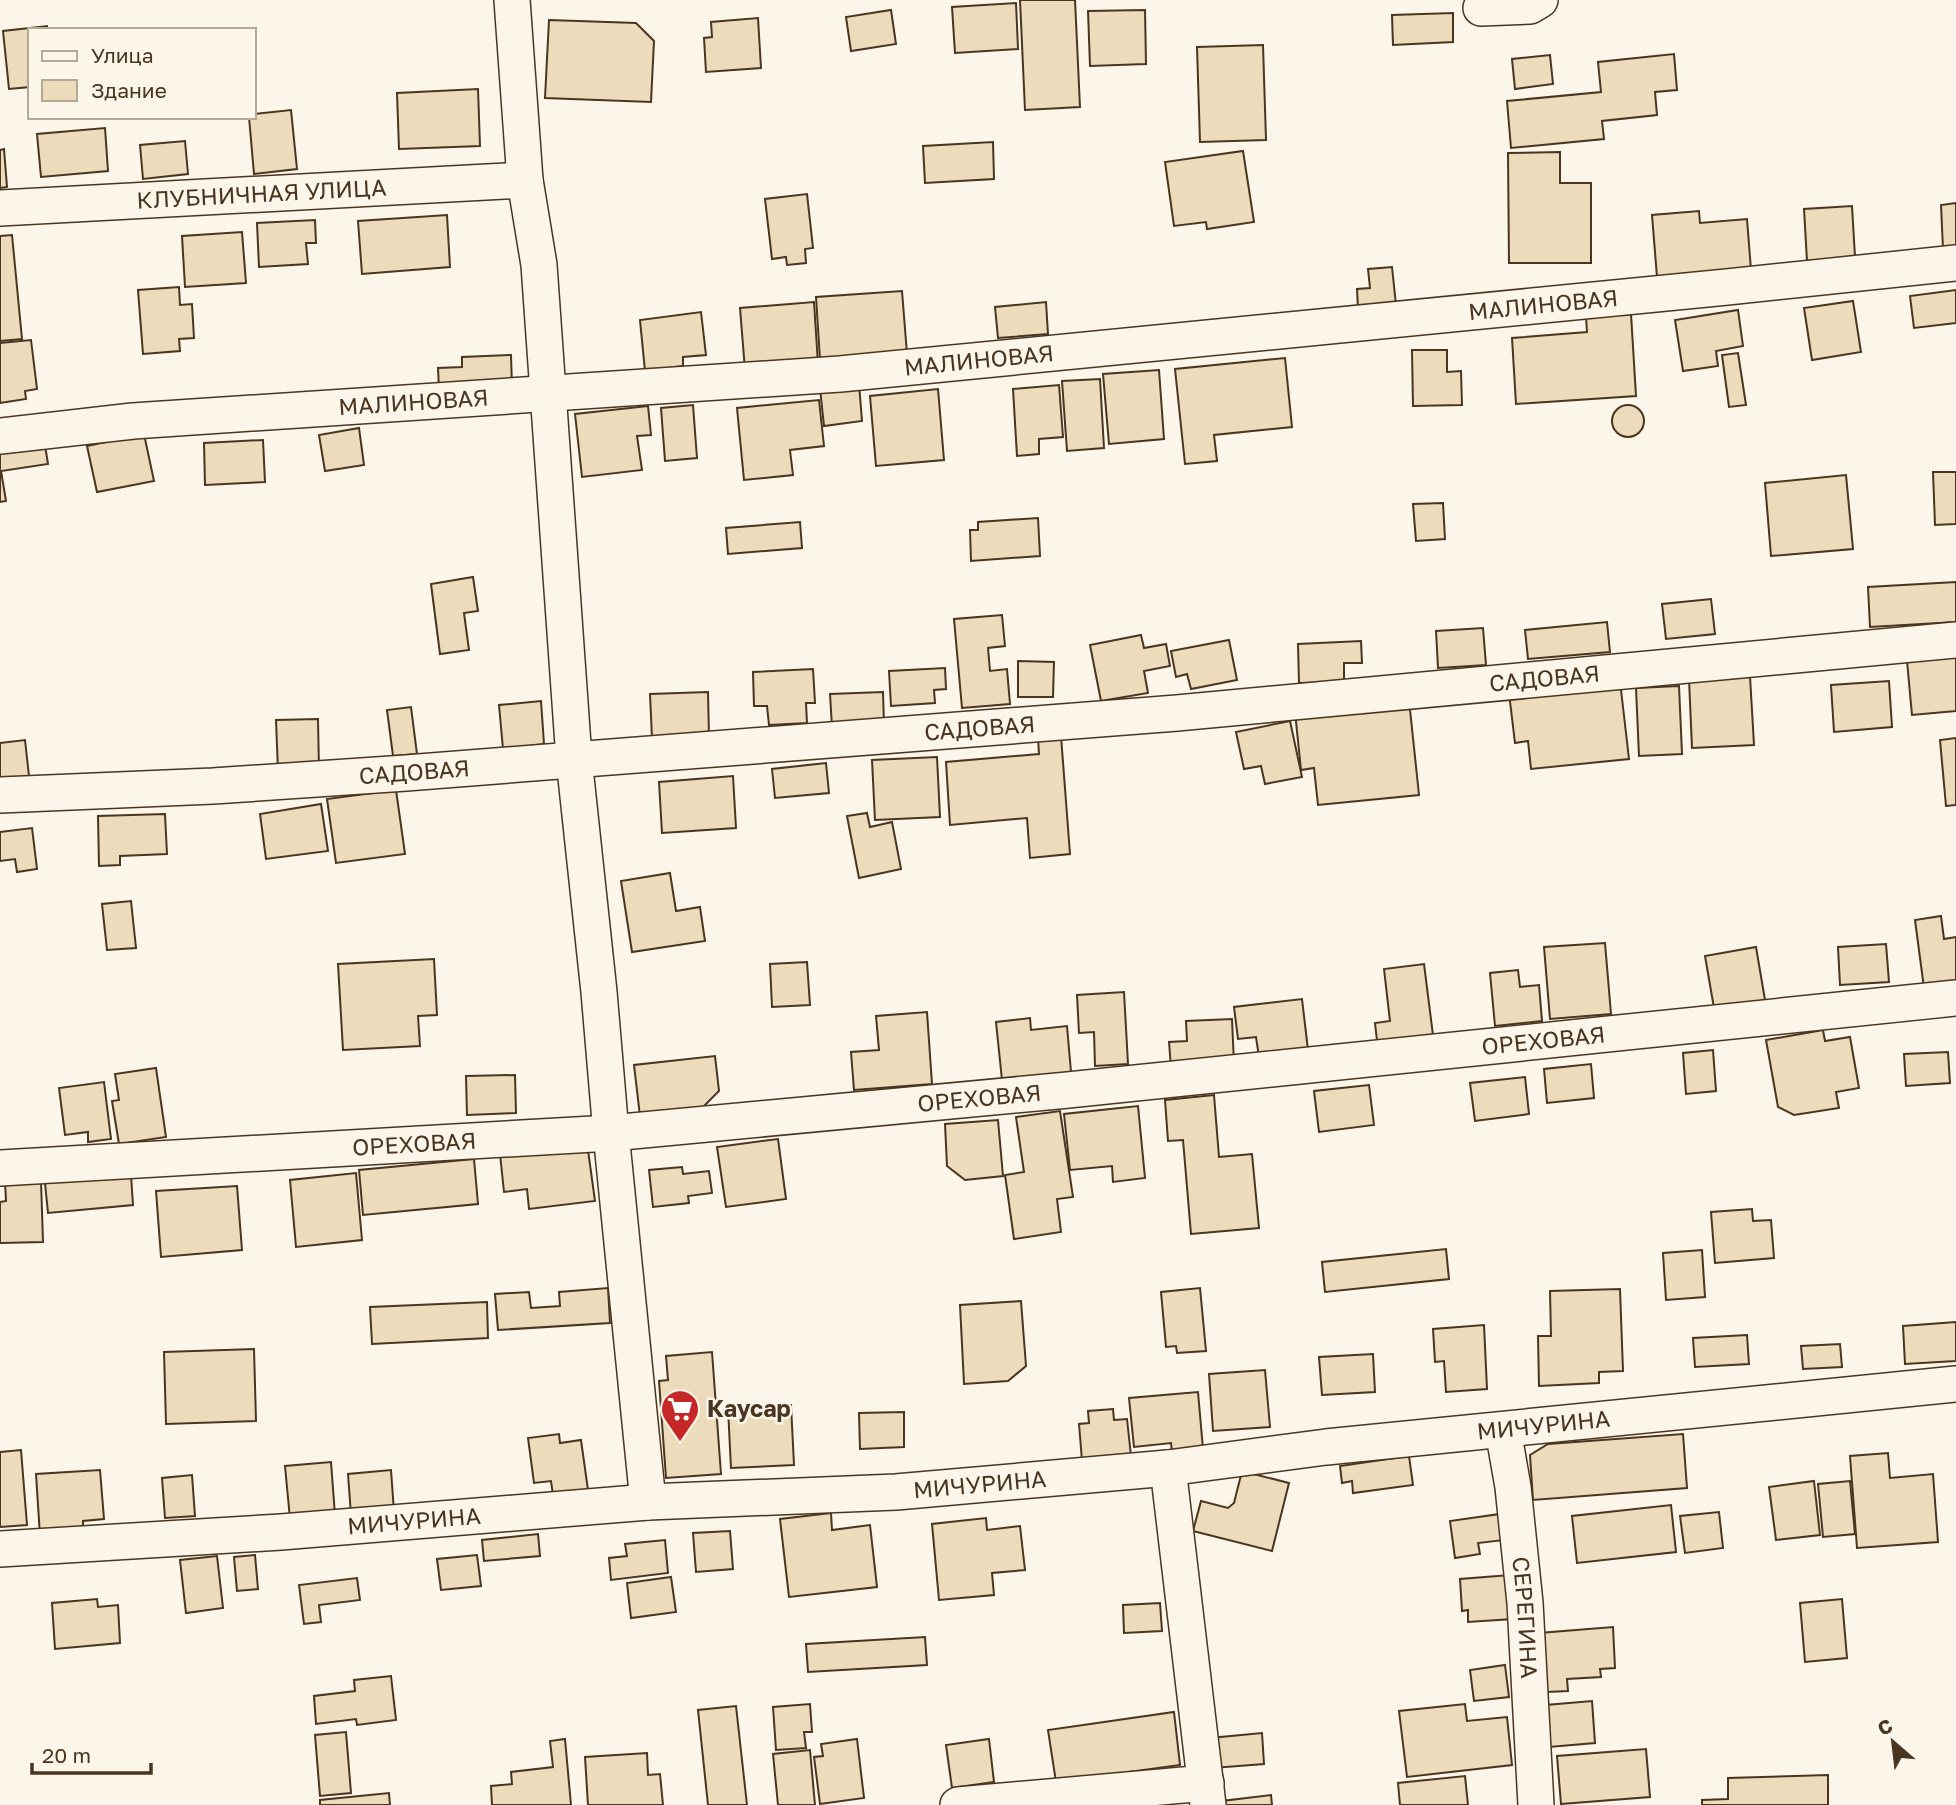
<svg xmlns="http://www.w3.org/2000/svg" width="1956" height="1805" font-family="'Golos Text',sans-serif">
<rect width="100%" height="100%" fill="#fbf6e9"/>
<g fill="#ecdcbc" stroke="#4a3520" stroke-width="2">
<polygon points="1020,0 1075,0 1080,107 1025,110"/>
<polygon points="1016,3 1018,49 955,53 952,7"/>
<polygon points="891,10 896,44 851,51 846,17"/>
<polygon points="1145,10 1146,64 1090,66 1088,11"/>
<polygon points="1453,13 1453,42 1393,45 1392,15"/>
<polygon points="758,18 761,68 706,72 704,38 712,37 711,22"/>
<polygon points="549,20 636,23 654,41 651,102 545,98"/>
<polygon points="47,26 47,30 30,30 30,87 9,89 3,31"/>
<polygon points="1263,45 1266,140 1200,142 1197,47"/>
<polygon points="1674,54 1677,90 1655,92 1657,115 1602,121 1604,139 1511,148 1507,101 1601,92 1598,62"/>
<polygon points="1550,55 1553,84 1515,89 1512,59"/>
<polygon points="478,89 480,146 399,149 397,93"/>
<polygon points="291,110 297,169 254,174 249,117 254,117 254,114"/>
<polygon points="105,128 108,171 41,177 37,134"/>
<polygon points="185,141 188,174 143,179 140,145"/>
<polygon points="993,142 994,179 925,183 923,146"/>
<polygon points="4,149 7,187 0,188 0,150"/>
<polygon points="1243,151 1254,222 1207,229 1206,222 1174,226 1165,162"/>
<polygon points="1560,152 1560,183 1591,183 1591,263 1509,263 1508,153"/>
<polygon points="807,194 813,248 805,249 806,263 787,265 786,257 772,259 765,199"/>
<polygon points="1956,203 1956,248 1943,249 1941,205"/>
<polygon points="1852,206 1855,257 1807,261 1804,209"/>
<polygon points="1699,211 1700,223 1747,219 1751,270 1657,277 1652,215"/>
<polygon points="447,215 450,267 362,274 358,221"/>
<polygon points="315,220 316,243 306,243 308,264 259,267 257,223"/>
<polygon points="242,232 246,283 185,287 182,236"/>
<polygon points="12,235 22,339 0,341 0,236"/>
<polygon points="1392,267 1396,305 1358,309 1357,289 1370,288 1368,269"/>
<polygon points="179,287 180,305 192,304 194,338 179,339 180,351 143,354 138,290"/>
<polygon points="1956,290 1956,323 1914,328 1910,296"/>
<polygon points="902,291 907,354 820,360 816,297"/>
<polygon points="1853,301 1861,352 1812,360 1804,308"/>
<polygon points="814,302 818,364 745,370 740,308"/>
<polygon points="1046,302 1048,334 998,338 995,307"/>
<polygon points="1738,310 1743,346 1716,351 1718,366 1683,371 1675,320"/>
<polygon points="701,312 706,355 683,357 683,366 645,371 640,320"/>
<polygon points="1631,314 1636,396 1516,404 1512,338 1587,332 1586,317"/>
<polygon points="31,340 37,389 25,391 26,399 0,403 0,343"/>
<polygon points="1412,350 1447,350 1447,372 1461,371 1462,405 1413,406"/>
<polygon points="1738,353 1746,405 1729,407 1722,355"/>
<polygon points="511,355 512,387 439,390 438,368 462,367 462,357"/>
<polygon points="1285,358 1292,427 1214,435 1217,461 1185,464 1175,369"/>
<polygon points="1159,370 1164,439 1109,444 1103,374"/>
<polygon points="1100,379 1104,448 1067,451 1062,381"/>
<polygon points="859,384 862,421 824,426 820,388"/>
<polygon points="1059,385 1063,437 1039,439 1039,454 1017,456 1013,389"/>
<polygon points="938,389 944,460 876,466 870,396"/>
<polygon points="819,400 824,446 790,450 793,475 744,480 737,408"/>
<circle cx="1628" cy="421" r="16"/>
<polygon points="693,405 697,458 665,461 661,408"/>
<polygon points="648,406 651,435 637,436 642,470 582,477 575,414"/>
<polygon points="359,428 364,465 325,471 319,435"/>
<polygon points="144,434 154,481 97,492 87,446"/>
<polygon points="44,439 48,464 1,471 6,501 0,502 0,445"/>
<polygon points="263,440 265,482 205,485 204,443"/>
<polygon points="1933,472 1956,472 1956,524 1935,525"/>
<polygon points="1846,475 1853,549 1771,556 1765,483"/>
<polygon points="1443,503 1445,539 1416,541 1413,504"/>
<polygon points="1038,518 1040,556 971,561 970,530 978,530 978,522"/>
<polygon points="800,522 802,548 728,554 726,528"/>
<polygon points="473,577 478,611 464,613 469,650 440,654 431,584"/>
<polygon points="1956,582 1956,622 1870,627 1868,587"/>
<polygon points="1711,599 1715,634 1666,639 1662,604"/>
<polygon points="1002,615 1005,646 988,648 990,671 1007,669 1010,704 962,708 954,619"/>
<polygon points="1607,622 1610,652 1528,659 1525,630"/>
<polygon points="1483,628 1486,665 1438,668 1436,631"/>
<polygon points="1141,635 1144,648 1166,644 1170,666 1144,671 1148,693 1101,701 1090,645"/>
<polygon points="1229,640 1237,680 1191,689 1187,674 1176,677 1171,651"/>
<polygon points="1361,641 1362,663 1344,663 1344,682 1299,683 1298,644"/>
<polygon points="1956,657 1956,711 1912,715 1907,661"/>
<polygon points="1018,661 1054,662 1053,697 1018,697"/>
<polygon points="945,668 946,689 934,690 935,703 891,706 889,671"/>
<polygon points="813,669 815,703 806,703 807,723 769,725 767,706 754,706 753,672"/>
<polygon points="1750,676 1754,745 1692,748 1689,679"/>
<polygon points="1620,681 1629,759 1531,769 1528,741 1515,743 1509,693"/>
<polygon points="1889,681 1892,727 1834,732 1831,685"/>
<polygon points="1679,686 1682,754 1639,756 1636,688"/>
<polygon points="708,692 709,737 652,739 650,694"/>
<polygon points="883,692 884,725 832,727 830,694"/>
<polygon points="1409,700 1419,795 1318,805 1314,768 1301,770 1295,712"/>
<polygon points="541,701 544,744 503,749 499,705"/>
<polygon points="411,707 417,754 393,756 387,710"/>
<polygon points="318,719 319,770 278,771 276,720"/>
<polygon points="1290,721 1302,777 1265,784 1261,766 1244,769 1236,732"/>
<polygon points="1061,736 1070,854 1030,858 1027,818 950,825 946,762 1039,754 1038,738"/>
<polygon points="1956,738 1956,805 1946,806 1940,740"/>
<polygon points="25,740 29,776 0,779 0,743"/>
<polygon points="937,757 940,817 875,820 872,760"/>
<polygon points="826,763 829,793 775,798 772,769"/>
<polygon points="733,776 736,828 662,833 659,782"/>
<polygon points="396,790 405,854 336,863 327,799"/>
<polygon points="321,804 328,851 266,859 260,814"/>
<polygon points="867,813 870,827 892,822 901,869 859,878 847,816"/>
<polygon points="165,814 167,854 120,856 120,865 99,866 98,816"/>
<polygon points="32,828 37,869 17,872 15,859 0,861 0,832"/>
<polygon points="670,873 676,911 700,907 705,941 632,952 621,881"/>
<polygon points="131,901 136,948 107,950 102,904"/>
<polygon points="1941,916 1944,939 1956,937 1956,983 1924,988 1915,920"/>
<polygon points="1605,943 1611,1014 1550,1019 1544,947"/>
<polygon points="1886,944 1889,982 1840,985 1838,947"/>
<polygon points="1756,947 1765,1000 1714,1008 1705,956"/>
<polygon points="434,959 437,1015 418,1016 420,1046 343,1050 338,964"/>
<polygon points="807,962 810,1005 772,1007 770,964"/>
<polygon points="1424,964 1434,1043 1378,1049 1375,1023 1390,1021 1384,969"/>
<polygon points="1518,970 1520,987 1539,985 1542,1021 1495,1026 1490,973"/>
<polygon points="1124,992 1128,1064 1095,1066 1094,1032 1079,1033 1077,995"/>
<polygon points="1302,999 1308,1050 1259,1057 1256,1037 1238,1039 1234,1007"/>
<polygon points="927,1012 932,1084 854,1090 851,1052 879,1050 876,1016"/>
<polygon points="1030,1018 1031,1030 1067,1026 1071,1072 1002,1080 996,1022"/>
<polygon points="1232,1019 1234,1064 1171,1067 1169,1042 1187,1041 1186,1021"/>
<polygon points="1823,1030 1825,1041 1850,1037 1859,1088 1836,1092 1839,1108 1794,1115 1778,1107 1766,1040"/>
<polygon points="1713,1050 1716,1091 1686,1094 1683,1053"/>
<polygon points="1948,1052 1950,1083 1906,1086 1904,1054"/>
<polygon points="715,1056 719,1091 700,1110 640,1116 634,1065"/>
<polygon points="1591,1064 1594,1098 1547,1103 1544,1069"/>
<polygon points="156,1068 166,1137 119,1144 112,1101 119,1100 115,1074"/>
<polygon points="515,1075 516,1113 467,1115 466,1076"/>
<polygon points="1525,1077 1529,1114 1475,1121 1470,1083"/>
<polygon points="104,1082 111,1139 88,1142 88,1132 65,1135 59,1088"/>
<polygon points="1369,1085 1374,1125 1319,1132 1314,1091"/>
<polygon points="1214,1095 1219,1157 1252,1154 1259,1228 1191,1234 1183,1140 1168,1141 1165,1100"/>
<polygon points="1138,1106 1145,1178 1113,1182 1112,1166 1070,1170 1064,1114"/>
<polygon points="1060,1111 1073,1197 1057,1199 1061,1232 1014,1239 1005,1175 1024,1172 1016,1117"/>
<polygon points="998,1120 1003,1176 965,1180 947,1166 945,1124"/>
<polygon points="778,1139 786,1199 726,1207 717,1147"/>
<polygon points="587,1143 595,1201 529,1209 527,1189 504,1192 500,1154"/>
<polygon points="474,1159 478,1204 363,1215 359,1170"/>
<polygon points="682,1167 683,1174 709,1171 712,1193 688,1196 689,1203 653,1207 649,1170"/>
<polygon points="356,1173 362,1240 296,1247 290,1180"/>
<polygon points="131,1175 133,1205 48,1213 45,1183"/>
<polygon points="41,1181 43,1242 0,1243 0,1202 6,1201 5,1182"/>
<polygon points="237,1186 242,1250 161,1257 156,1191"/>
<polygon points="1752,1209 1753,1221 1771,1220 1774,1258 1715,1263 1711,1212"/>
<polygon points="1446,1249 1449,1279 1325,1292 1322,1262"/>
<polygon points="1702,1250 1705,1297 1666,1300 1663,1253"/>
<polygon points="608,1288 610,1323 498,1330 495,1294 529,1292 531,1308 560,1306 559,1292"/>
<polygon points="1200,1288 1206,1351 1177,1353 1176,1346 1166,1347 1161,1292"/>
<polygon points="1620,1289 1623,1371 1599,1372 1599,1383 1539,1386 1538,1336 1551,1336 1550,1291"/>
<polygon points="1021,1301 1026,1366 1008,1381 964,1384 960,1305"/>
<polygon points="487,1302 488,1338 372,1344 370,1307"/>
<polygon points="1956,1322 1956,1361 1905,1364 1903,1326"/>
<polygon points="1484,1325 1487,1389 1446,1392 1444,1361 1435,1362 1433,1329"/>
<polygon points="1747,1335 1749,1364 1695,1367 1693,1338"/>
<polygon points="1840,1344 1842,1367 1803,1369 1801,1346"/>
<polygon points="254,1349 256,1421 166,1424 164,1352"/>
<polygon points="712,1352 721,1474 666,1478 659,1381 668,1380 666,1356"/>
<polygon points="1373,1354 1375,1392 1322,1395 1319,1357"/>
<polygon points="1265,1370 1270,1427 1213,1431 1209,1374"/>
<polygon points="1198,1392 1203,1449 1172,1452 1171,1443 1134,1447 1129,1398"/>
<polygon points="791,1405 794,1465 731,1468 728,1408"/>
<polygon points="1113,1409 1114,1420 1127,1419 1131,1456 1082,1461 1079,1424 1089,1423 1088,1411"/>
<polygon points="904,1412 904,1447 860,1449 859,1413"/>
<polygon points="559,1434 560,1443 581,1440 588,1490 553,1495 551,1481 534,1483 528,1438"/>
<polygon points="1683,1434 1687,1488 1533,1500 1530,1455 1548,1444"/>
<polygon points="21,1450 27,1525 0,1527 0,1452"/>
<polygon points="1888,1453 1890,1478 1933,1474 1938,1542 1857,1548 1850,1456"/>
<polygon points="1409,1456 1413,1485 1353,1493 1352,1481 1342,1483 1340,1466"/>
<polygon points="331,1462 335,1515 290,1519 285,1466"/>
<polygon points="100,1470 104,1519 83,1521 83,1533 40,1536 36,1474"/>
<polygon points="391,1470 394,1512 351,1515 348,1474"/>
<polygon points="1242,1471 1289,1483 1272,1551 1193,1531 1201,1501 1228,1508 1234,1503"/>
<polygon points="192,1475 195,1516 165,1518 162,1478"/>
<polygon points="1814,1481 1820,1535 1776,1540 1769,1487"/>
<polygon points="1850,1481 1855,1534 1823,1537 1818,1484"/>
<polygon points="1671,1505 1676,1552 1577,1563 1572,1516"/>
<polygon points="1719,1512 1723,1548 1685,1553 1680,1516"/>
<polygon points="831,1513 832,1530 870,1525 877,1587 789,1597 780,1519"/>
<polygon points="1500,1514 1504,1540 1478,1543 1480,1554 1455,1558 1450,1521"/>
<polygon points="986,1518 987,1530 1020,1526 1025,1570 992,1573 994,1595 939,1600 932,1524"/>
<polygon points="730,1531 733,1569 696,1572 693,1533"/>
<polygon points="538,1534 540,1556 484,1561 482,1540"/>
<polygon points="665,1540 668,1573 611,1580 609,1558 627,1556 625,1544"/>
<polygon points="255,1555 258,1589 237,1591 234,1557"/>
<polygon points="477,1555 481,1586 441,1590 437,1559"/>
<polygon points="217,1556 223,1608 186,1613 180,1560"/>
<polygon points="1510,1575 1513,1619 1468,1622 1468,1610 1462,1611 1460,1579"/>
<polygon points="671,1577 676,1612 631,1618 627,1583"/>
<polygon points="357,1578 360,1600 319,1605 321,1622 304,1624 299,1585"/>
<polygon points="97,1599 98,1607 118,1605 120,1643 55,1649 52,1603"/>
<polygon points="1842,1599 1847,1658 1805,1662 1800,1603"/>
<polygon points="1160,1603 1162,1631 1124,1633 1123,1605"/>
<polygon points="1613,1627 1615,1668 1600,1669 1601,1677 1567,1679 1568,1691 1547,1692 1547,1679 1543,1680 1539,1633"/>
<polygon points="925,1637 927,1665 808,1672 806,1644"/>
<polygon points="1505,1665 1509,1697 1474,1701 1470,1670"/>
<polygon points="391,1676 396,1720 357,1725 356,1719 316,1724 314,1696 355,1691 354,1680"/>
<polygon points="1592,1701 1595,1743 1549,1747 1546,1705"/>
<polygon points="810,1704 812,1732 804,1732 806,1748 776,1750 773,1707"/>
<polygon points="1465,1704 1467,1721 1507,1717 1512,1765 1407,1777 1399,1711"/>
<polygon points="736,1706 747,1805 708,1805 698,1710"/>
<polygon points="1174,1712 1180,1765 1056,1782 1048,1730"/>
<polygon points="346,1732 351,1793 320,1796 315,1735"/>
<polygon points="1262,1733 1264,1764 1213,1768 1210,1738"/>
<polygon points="565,1739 571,1805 492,1805 491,1786 512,1784 511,1772 553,1767 550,1741"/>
<polygon points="857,1739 864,1798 820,1804 814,1757 823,1756 821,1744"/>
<polygon points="989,1739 994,1782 952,1788 946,1745"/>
<polygon points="1646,1749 1650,1797 1561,1804 1557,1756"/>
<polygon points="810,1750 815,1805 778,1805 773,1754"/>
<polygon points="647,1753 648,1775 660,1774 663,1805 588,1805 585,1757"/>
<polygon points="1828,1775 1828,1805 1702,1805 1702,1800 1728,1799 1728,1778"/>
<polygon points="1465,1776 1468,1805 1400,1805 1398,1783"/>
<polygon points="389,1793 390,1805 320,1805 320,1800"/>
<polygon points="1271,1795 1272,1805 1222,1805 1222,1801"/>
</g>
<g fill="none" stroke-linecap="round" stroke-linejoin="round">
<defs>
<g id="minor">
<polyline points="512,0 525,180 539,265 574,759 599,992 611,1133 648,1502"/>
<polyline points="1481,8 1530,6 1540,0"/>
<path id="s1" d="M0,208L525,180"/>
<path id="s2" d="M0,436L133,421L840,374L1727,287L1956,263"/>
<path id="s3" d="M0,795L213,786L406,773L1177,713L1956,640"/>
<path id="s4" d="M0,1168L611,1133L1068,1090L1956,998"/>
<path id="s5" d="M1503,1430L1513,1487L1525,1603L1536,1805"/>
<polyline points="1168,1468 1208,1805"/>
<path id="s6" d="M0,1549L281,1532L648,1502L896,1492L1168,1468L1326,1447L1956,1384"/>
<polyline points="958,1805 1206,1783"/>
</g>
</defs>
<use href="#minor" stroke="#4a3520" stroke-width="38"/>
<use href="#minor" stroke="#fbf6e9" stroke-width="35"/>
</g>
<defs>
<symbol id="supermarket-pin" viewBox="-11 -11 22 30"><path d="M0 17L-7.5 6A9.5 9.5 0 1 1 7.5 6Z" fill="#c62828" stroke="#fbf6e9"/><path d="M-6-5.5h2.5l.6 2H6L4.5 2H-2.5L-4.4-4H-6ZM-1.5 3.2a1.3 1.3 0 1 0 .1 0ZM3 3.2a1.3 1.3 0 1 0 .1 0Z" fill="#fff"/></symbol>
</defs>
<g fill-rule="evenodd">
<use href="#supermarket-pin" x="658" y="1387" width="44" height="60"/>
</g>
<g text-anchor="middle" stroke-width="5" stroke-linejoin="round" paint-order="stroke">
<g font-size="23" fill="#4a3520" stroke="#fbf6e9">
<text dy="8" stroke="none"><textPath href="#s1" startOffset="262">КЛУБНИЧНАЯ УЛИЦА</textPath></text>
<text dy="8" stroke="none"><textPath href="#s2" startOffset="1549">МАЛИНОВАЯ</textPath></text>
<text dy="8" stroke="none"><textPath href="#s2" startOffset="982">МАЛИНОВАЯ</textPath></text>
<text dy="8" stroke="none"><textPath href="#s2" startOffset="415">МАЛИНОВАЯ</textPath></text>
<text dy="8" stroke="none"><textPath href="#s3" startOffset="1549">САДОВАЯ</textPath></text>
<text dy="8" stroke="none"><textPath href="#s3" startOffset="982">САДОВАЯ</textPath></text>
<text dy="8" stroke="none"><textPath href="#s3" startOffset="415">САДОВАЯ</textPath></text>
<text dy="8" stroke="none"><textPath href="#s4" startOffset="1549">ОРЕХОВАЯ</textPath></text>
<text dy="8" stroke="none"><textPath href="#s4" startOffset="982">ОРЕХОВАЯ</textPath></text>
<text dy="8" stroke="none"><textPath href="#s4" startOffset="415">ОРЕХОВАЯ</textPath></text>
<text dy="8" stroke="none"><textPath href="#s6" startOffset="1549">МИЧУРИНА</textPath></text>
<text dy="8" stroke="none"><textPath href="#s6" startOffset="982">МИЧУРИНА</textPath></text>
<text dy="8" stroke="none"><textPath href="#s6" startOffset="415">МИЧУРИНА</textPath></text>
<text dy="8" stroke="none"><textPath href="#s5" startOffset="189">СЕРЕГИНА</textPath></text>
</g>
<g font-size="23" font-weight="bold" fill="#4a3520" stroke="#fbf6e9" text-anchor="start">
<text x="707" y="1417">Каусар</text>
</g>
</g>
<rect x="28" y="28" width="228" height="91" fill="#fbf6e9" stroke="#b4a999" stroke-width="2"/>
<rect x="42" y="51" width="35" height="10" fill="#fbf6e9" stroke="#b4a999" stroke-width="2"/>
<text x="91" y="63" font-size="21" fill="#4a3520">Улица</text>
<rect x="42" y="80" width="35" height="21" fill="#ecdcbc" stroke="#b4a999" stroke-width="2"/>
<text x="91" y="98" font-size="21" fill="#4a3520">Здание</text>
<g transform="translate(1893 1742) rotate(332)" stroke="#fbf6e9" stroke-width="5" paint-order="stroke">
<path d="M0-5L12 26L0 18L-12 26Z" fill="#4a3520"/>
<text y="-10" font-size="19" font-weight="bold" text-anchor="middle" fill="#4a3520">С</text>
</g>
<path d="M32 1763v10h119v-10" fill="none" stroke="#4a3520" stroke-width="3.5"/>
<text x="42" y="1763" font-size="21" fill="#4a3520" stroke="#fbf6e9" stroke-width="5" paint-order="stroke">20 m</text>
</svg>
